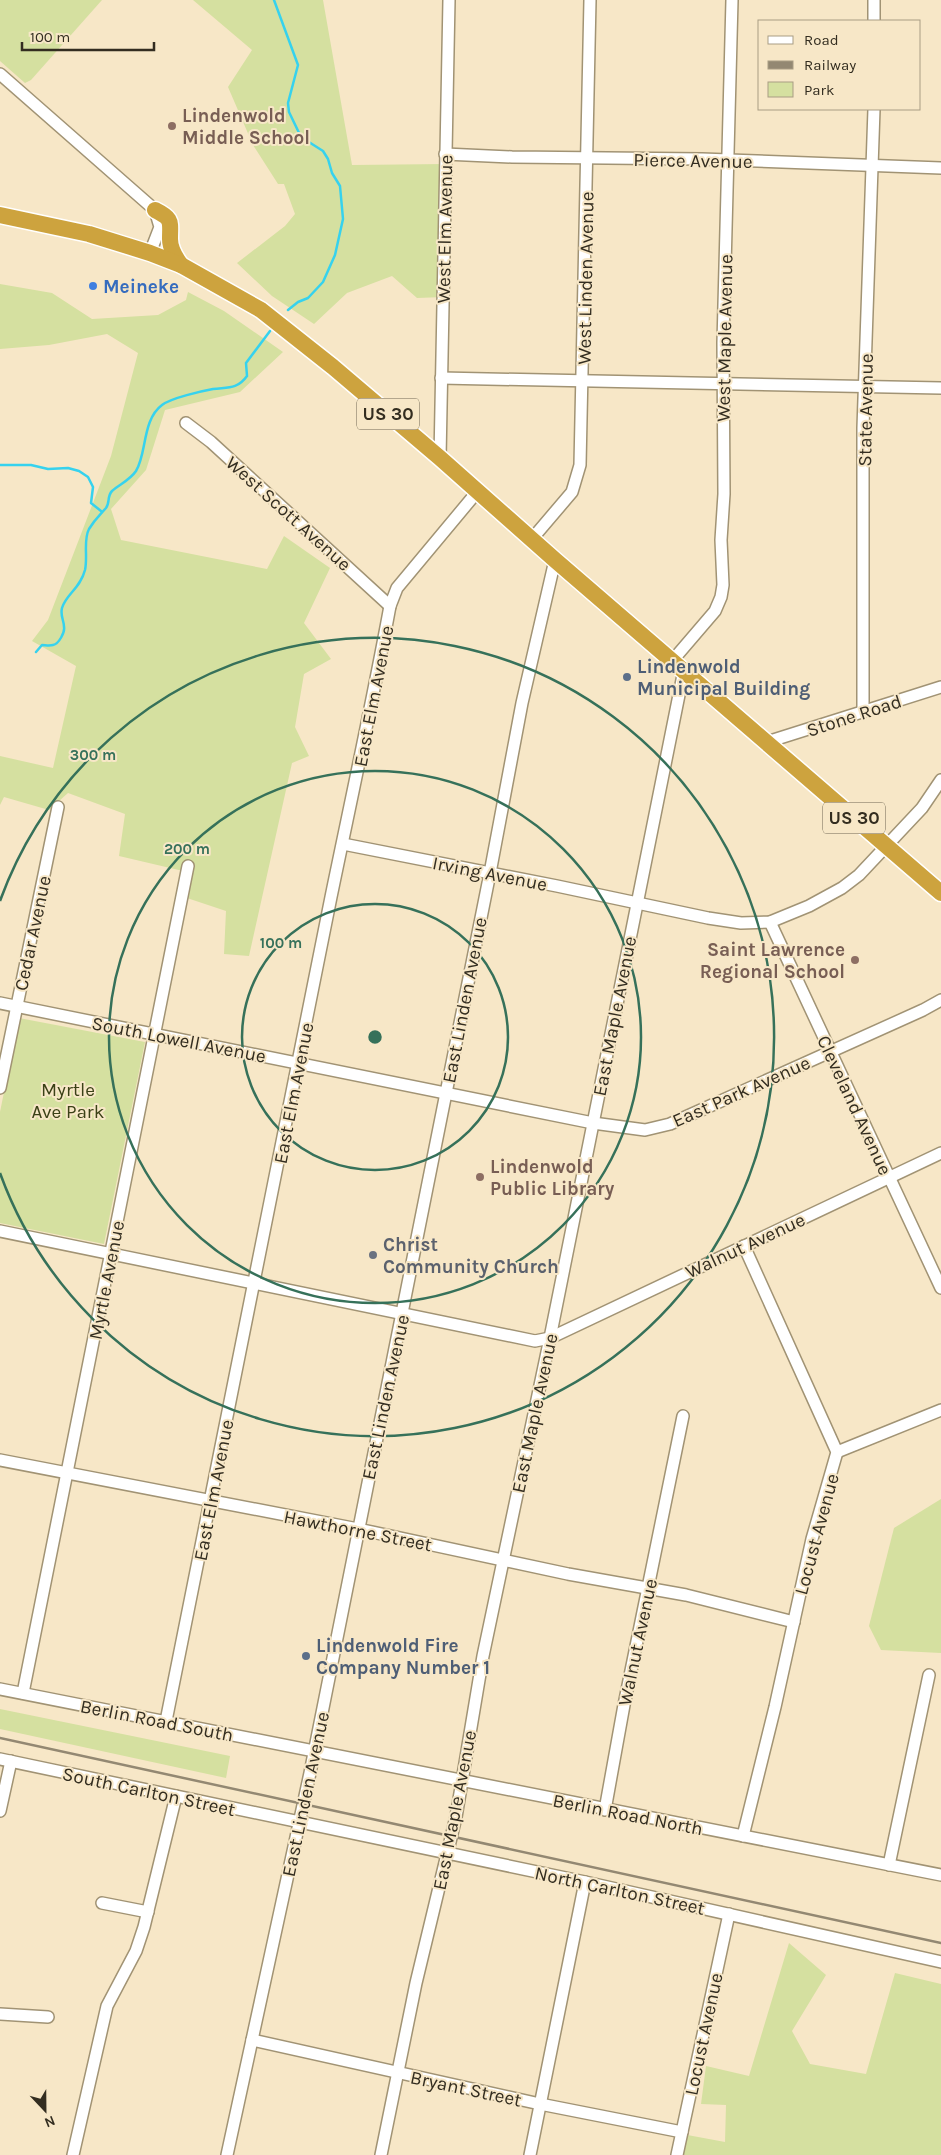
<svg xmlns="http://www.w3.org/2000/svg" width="941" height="2155" font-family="Karla,sans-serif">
<rect width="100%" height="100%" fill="#f7e7c7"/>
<g fill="#d5e0a0">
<polygon points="0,0 102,0 31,80 25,83 0,61"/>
<polygon points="193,0 323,0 352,165 445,164 444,297 417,298 392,276 347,293 314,324 272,296 237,263 285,226 295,214 284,184 278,184 253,145 228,87 252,50"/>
<polygon points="0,284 52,293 92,319 158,315 186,300 188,292 224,311 283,352 240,392 165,410 146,470 111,509 121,540 267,569 284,536 330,568 304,623 331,659 304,674 295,727 309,756 292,763 249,956 224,954 226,911 181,896 183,871 119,856 125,814 68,793 49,810 4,797 0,805 0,756 53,768 76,666 32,641 48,620 111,456 138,353 107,334 49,345 0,349"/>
<polygon points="19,1018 145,1042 104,1244 0,1223 0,1112"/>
<polygon points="941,1499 941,1653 881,1650 869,1626 894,1528"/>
<polygon points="0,1709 230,1756 226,1778 0,1729"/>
<polygon points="789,1943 826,1975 792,2031 810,2064 866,2074 895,1973 941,1984 941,2155 677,2155 682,2134 725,2142 726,2105 701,2104 706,2066 749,2076"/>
</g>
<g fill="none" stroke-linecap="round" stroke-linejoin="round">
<g stroke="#36d2ee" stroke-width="2.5">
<polyline points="274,0 298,65 288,103 289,112 301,137 323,151 328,159 332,173 340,186 343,219 335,255 323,282 308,298 298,302 288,310"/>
<polyline points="0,465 31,465 48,469 68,468 79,471 88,477 93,487 91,503 101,511"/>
<path d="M36,652L42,645C45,645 49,646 53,645C59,644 65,632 64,627C64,620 60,616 62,608C66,594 80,589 85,570C88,556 83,540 89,529C95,519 99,516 106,508C110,503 107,496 112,491C120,484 130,480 136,471C147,453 142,420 162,405C171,398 202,391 213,389C227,387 237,390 247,376L246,363L270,331"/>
</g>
<defs>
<g id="minor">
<polyline points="874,21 874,0"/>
<polyline points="0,74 155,210 160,227 150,253"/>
<polyline points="445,154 512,157 702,159 941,168"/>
<polyline points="441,378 941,388"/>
<polyline points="186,423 211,442 390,606"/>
<polyline points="440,458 449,0"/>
<polyline points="532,539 572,492 580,465 590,0"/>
<polyline points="673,660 715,611 721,597 723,585 721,540 724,494 723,343 732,0"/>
<polyline points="863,712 863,428 874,109"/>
<polyline points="767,742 941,687"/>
<polyline points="343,844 557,886 708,918 741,923 770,922 809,906 842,888 859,875 922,808 941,780"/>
<polyline points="770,922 941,1288"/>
<polyline points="0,1003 593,1123 645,1130 670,1124 923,1010 941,1000"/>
<polyline points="0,1088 58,807"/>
<polyline points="0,1231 535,1341 550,1338 941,1153"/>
<polyline points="837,1452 941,1410"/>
<polyline points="0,1460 358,1529 568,1574 686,1595 794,1622"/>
<polyline points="0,1689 941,1875"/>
<polyline points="23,1693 188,866"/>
<path d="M166,1721C221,1447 275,1172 331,897C351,800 372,704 390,606L397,588L477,492"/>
<polyline points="0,1759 585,1882 941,1962"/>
<polyline points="605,1810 624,1705 683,1416"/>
<polyline points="0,1811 11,1761"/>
<polyline points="743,1836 775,1707 812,1539 837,1452 744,1246"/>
<polyline points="889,1865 929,1675"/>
<polyline points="102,1903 148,1912"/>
<polyline points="0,2014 48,2017"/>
<polyline points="252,2040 540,2104 682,2132"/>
<polyline points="73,2155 107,2006 136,1951 144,1927 176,1796"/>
<polyline points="227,2155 310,1773 490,873 522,703 555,560"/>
<polyline points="381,2155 416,1983 456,1817 483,1656 550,1338 684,670"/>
<polyline points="530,2155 585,1882"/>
<polyline points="677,2155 729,1914"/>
</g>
<g id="highway">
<path d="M155,210C173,219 170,221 170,239C170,249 175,257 181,265"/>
<polyline points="0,215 89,234 150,253 181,265 261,310 333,367 440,458 555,560 941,893"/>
</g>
</defs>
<use href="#minor" stroke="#a19374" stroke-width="14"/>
<use href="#highway" stroke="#fff" stroke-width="19"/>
<use href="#minor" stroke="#fff" stroke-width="11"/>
<use href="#highway" stroke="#cda33e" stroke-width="16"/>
<polyline stroke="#938872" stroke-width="2.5" points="0,1738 941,1943"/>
</g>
<g fill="none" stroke="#36715a" stroke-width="2.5">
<circle cx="375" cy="1037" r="133"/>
<circle cx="375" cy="1037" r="266"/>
<path d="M0 901A399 399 0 1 1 0 1173"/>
</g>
<g fill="#8d6e63" stroke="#f7e7c7" stroke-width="2">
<circle cx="172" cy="126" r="5"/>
<circle cx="855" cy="960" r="5"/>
<circle cx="480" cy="1177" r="5"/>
</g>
<circle fill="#3f7fe0" stroke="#f7e7c7" stroke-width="2" cx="93" cy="286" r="5"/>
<g fill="#5c6f8a" stroke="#f7e7c7" stroke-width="2">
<circle cx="627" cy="677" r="5"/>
<circle cx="306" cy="1656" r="5"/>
</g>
<circle fill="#6b7280" stroke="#f7e7c7" stroke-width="2" cx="373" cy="1255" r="5"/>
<g text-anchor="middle" stroke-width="4" stroke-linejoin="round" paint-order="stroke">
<g fill="#f7e7c7" stroke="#6e6552" stroke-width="1">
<rect x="357" y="398.5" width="62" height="31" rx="4"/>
<rect x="823" y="802.5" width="62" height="31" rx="4"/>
</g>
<g font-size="18" font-weight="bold" fill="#332d20">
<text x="388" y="420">US 30</text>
<text x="854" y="824">US 30</text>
</g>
<g font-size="19" font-weight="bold" fill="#785e54" stroke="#f7e7c7" text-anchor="start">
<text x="182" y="122">Lindenwold<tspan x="182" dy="22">Middle School</tspan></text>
<text x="845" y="956" text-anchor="end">Saint Lawrence<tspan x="845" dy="22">Regional School</tspan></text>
<text x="490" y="1173">Lindenwold<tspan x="490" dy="22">Public Library</tspan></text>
</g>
<g font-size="19" fill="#332d20" stroke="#f7e7c7">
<text transform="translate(693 160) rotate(1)" y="7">Pierce Avenue</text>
<text transform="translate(444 229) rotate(-89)" y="7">West Elm Avenue</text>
<text transform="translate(585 278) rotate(-89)" y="7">West Linden Avenue</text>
<text transform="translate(724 338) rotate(-89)" y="7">West Maple Avenue</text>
<text transform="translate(865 410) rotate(-89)" y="7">State Avenue</text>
<text transform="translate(289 513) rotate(42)" y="7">West Scott Avenue</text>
<text transform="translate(373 696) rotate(-79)" y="7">East Elm Avenue</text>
<text transform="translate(854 715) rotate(-18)" y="7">Stone Road</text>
<text transform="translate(490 873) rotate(11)" y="7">Irving Avenue</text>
<text transform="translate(32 933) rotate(-78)" y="7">Cedar Avenue</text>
<text transform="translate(464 1000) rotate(-79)" y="7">East Linden Avenue</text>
<text transform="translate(614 1016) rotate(-79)" y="7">East Maple Avenue</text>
<text transform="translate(179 1039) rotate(11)" y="7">South Lowell Avenue</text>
<text transform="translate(741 1091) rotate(-24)" y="7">East Park Avenue</text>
<text transform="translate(293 1093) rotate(-79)" y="7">East Elm Avenue</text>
<text transform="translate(855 1105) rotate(65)" y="7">Cleveland Avenue</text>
<text transform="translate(745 1245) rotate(-25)" y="7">Walnut Avenue</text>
<text transform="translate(106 1280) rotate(-79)" y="7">Myrtle Avenue</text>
<text transform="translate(385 1397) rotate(-78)" y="7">East Linden Avenue</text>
<text transform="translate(534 1413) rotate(-78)" y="7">East Maple Avenue</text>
<text transform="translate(213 1490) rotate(-79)" y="7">East Elm Avenue</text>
<text transform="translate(358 1530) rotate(11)" y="7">Hawthorne Street</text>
<text transform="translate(816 1534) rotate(-75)" y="7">Locust Avenue</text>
<text transform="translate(637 1642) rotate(-78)" y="7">Walnut Avenue</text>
<text transform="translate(157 1720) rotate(11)" y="7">Berlin Road South</text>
<text transform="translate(149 1791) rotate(12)" y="7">South Carlton Street</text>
<text transform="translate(305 1794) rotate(-78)" y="7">East Linden Avenue</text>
<text transform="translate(454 1810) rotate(-79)" y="7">East Maple Avenue</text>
<text transform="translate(628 1814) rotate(11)" y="7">Berlin Road North</text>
<text transform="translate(620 1890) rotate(12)" y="7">North Carlton Street</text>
<text transform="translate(703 2034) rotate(-78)" y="7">Locust Avenue</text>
<text transform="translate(466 2088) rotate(12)" y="7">Bryant Street</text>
</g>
<g font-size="19" font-weight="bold" fill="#366cbe" stroke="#f7e7c7" text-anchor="start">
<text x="103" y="293">Meineke</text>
</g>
<g font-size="19" font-weight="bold" fill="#4e5e75" stroke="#f7e7c7" text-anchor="start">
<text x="637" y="673">Lindenwold<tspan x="637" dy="22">Municipal Building</tspan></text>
<text x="316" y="1652">Lindenwold Fire<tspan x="316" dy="22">Company Number 1</tspan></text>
</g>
<g font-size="19" fill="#3b4117" stroke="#f7e7c7">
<text x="68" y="1096">Myrtle<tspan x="68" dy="22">Ave Park</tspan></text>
</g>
<g font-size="19" font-weight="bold" fill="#5b616d" stroke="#f7e7c7" text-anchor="start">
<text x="383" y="1251">Christ<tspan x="383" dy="22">Community Church</tspan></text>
</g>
</g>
<circle cx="375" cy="1037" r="8" fill="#36715a" stroke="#f7e7c7" stroke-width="2.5"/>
<g font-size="15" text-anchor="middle" font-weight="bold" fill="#36715a" stroke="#f7e7c7" stroke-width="4" stroke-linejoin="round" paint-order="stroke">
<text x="93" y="760">300 m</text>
<text x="187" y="854">200 m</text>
<text x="281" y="948">100 m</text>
</g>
<rect x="758" y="20" width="162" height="90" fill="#f7e7c7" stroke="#a99d84"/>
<rect x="768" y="36" width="25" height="8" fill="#ffffff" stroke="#a99d84"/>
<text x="804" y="45" font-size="15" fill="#332d20">Road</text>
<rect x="768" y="61" width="25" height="8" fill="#938872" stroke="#a99d84"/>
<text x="804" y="70" font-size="15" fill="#332d20">Railway</text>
<rect x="768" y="82" width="25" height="15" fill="#d5e0a0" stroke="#a99d84"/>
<text x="804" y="95" font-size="15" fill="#332d20">Park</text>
<g transform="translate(45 2110) rotate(158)" stroke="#f7e7c7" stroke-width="4" paint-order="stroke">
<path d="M0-4L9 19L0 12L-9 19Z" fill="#332d20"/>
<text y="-8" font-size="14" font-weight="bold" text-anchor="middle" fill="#332d20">N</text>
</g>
<path d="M22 42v8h132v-8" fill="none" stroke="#332d20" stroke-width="2.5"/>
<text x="30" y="42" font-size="15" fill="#332d20" stroke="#f7e7c7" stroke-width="4" paint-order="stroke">100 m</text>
</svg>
